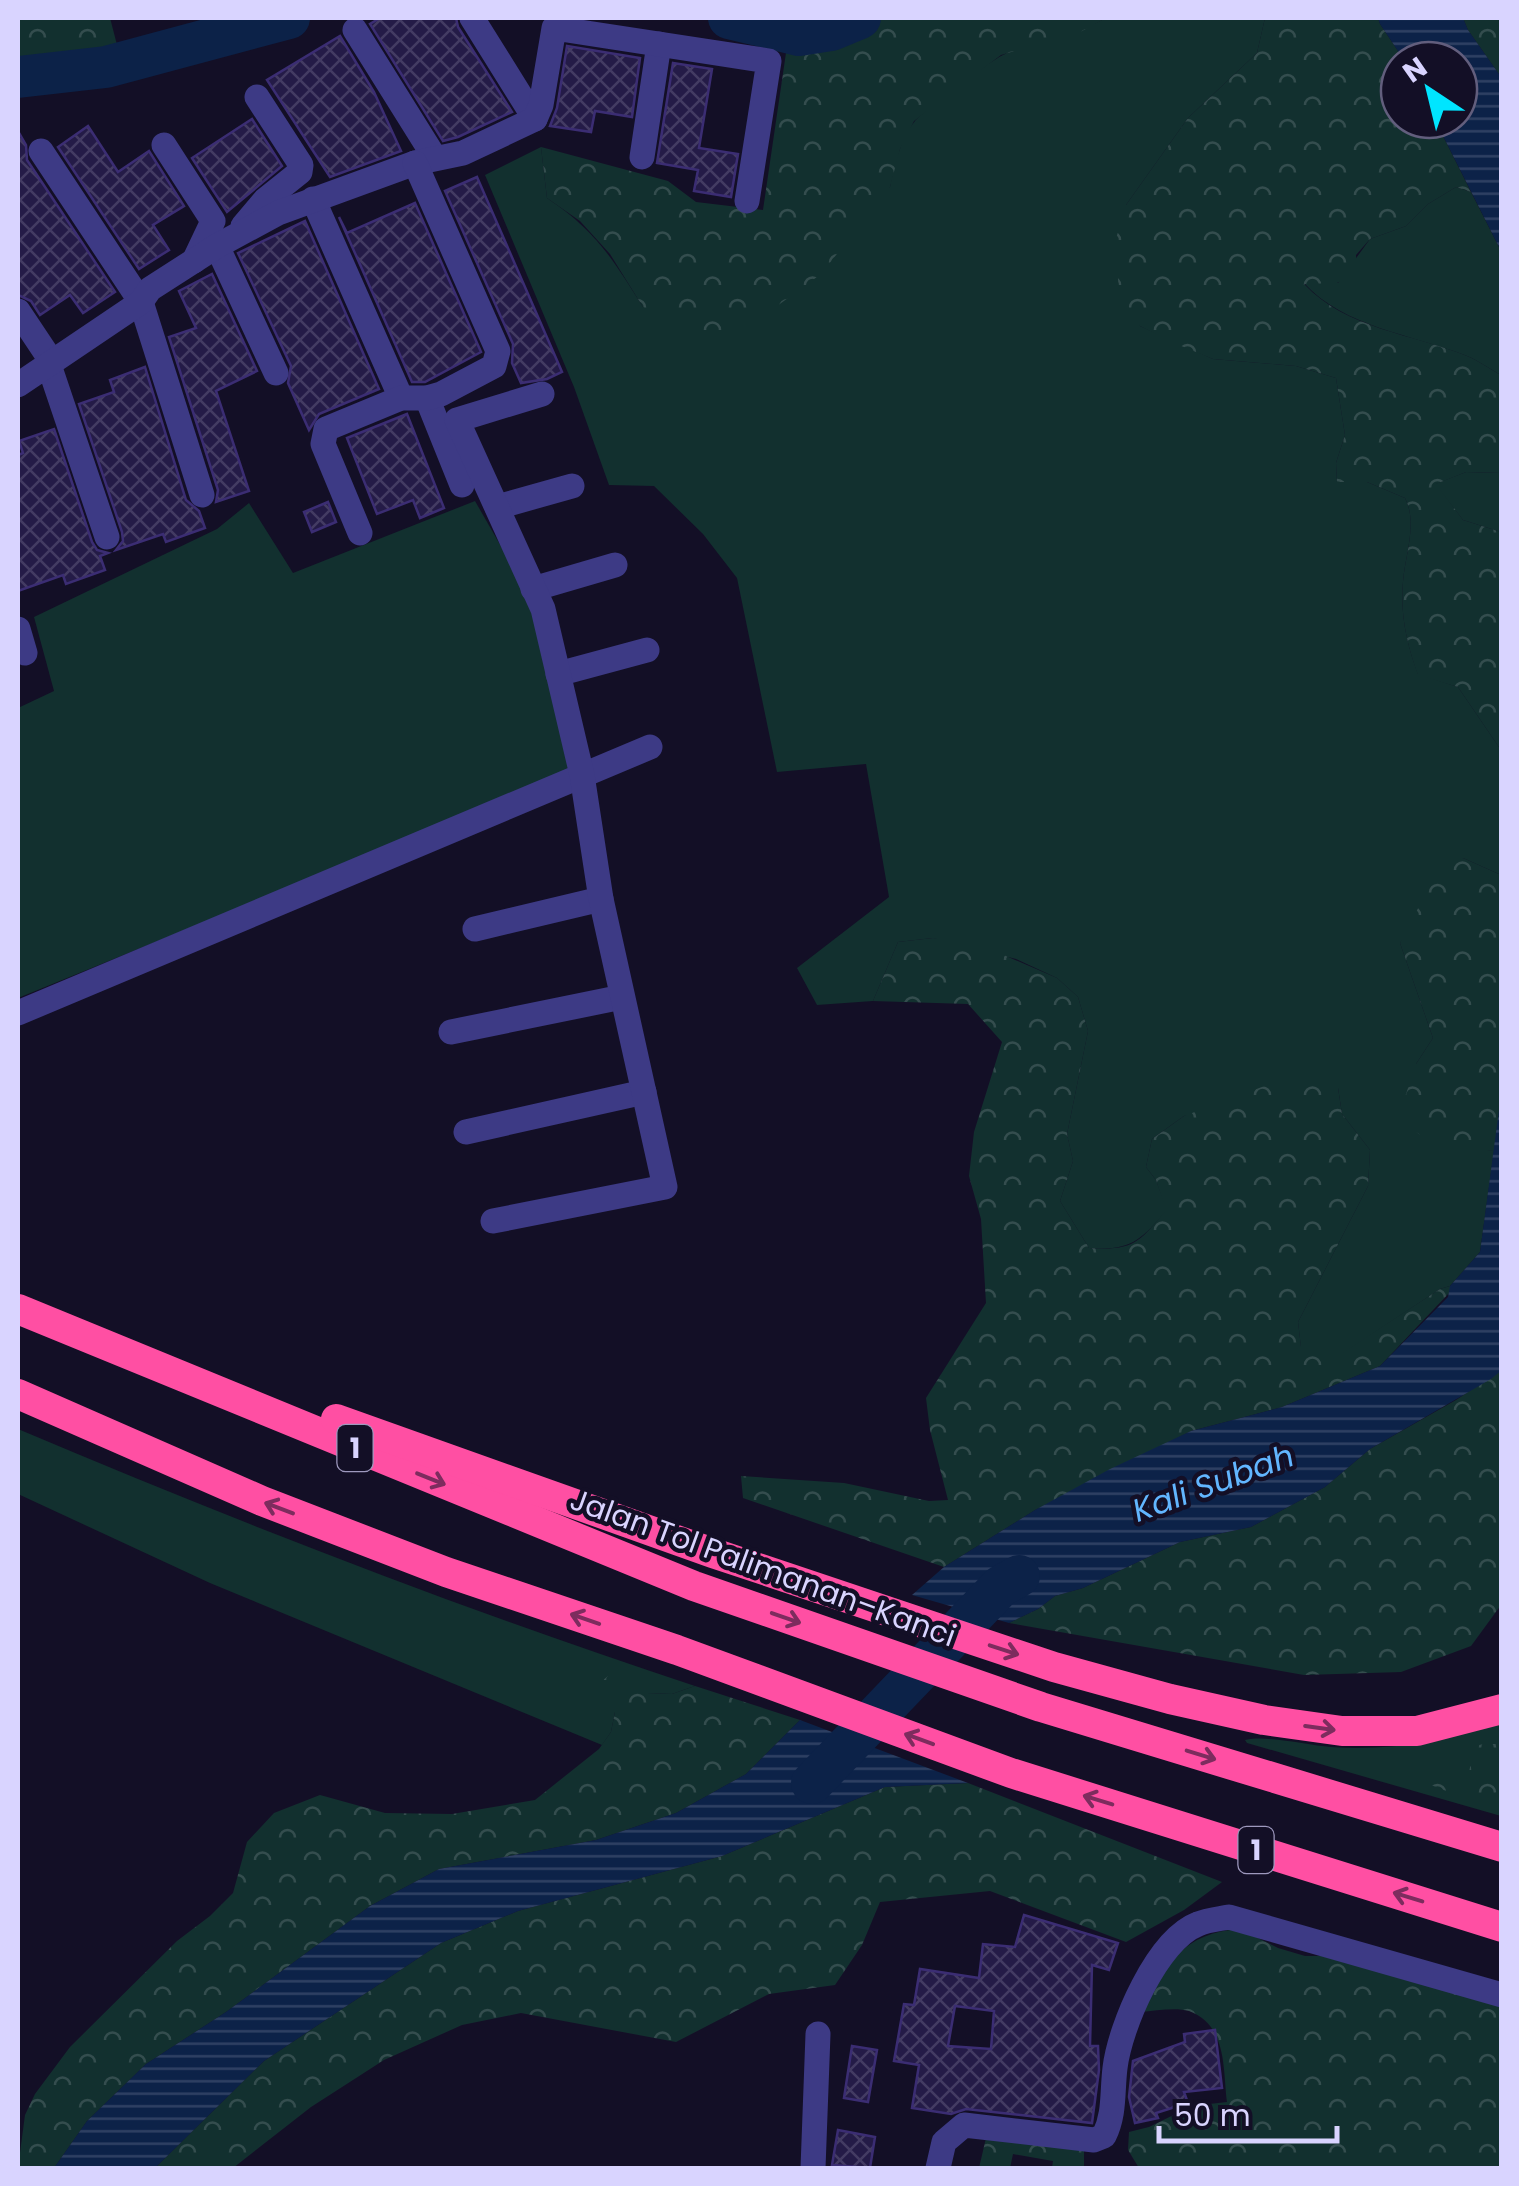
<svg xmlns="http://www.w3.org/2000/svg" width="1519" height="2186" font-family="Poppins,sans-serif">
<defs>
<pattern id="forest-crowns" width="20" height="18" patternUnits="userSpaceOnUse" patternTransform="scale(2.5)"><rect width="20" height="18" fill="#12302f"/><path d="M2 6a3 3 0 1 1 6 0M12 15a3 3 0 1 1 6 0" fill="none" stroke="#344d4e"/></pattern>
<pattern id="water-rules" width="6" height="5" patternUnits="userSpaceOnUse" patternTransform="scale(2.5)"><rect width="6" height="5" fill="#0c2248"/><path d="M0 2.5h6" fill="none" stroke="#2f4163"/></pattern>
<pattern id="building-cross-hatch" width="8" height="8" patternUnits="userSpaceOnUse" patternTransform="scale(2.5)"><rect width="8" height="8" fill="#241b47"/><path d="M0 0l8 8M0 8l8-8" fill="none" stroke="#433b63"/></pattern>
</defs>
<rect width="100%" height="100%" fill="#130f26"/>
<g fill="#12302f">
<path d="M1106,18H1265L1257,53L1188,118L1126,205L1140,326L1213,359L1296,366L1336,378L1345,435L1336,463L1337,482H1367L1405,498C1418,523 1405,555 1403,582C1400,614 1407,645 1418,674L1458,687L1501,750V875L1463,858L1400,943L1433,1038L1416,1064L1480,1149L1494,1151L1480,1252L1450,1286L1440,1289L1327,1364L1301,1348L1298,1322L1368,1186L1370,1150L1342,1114L1338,1088L1184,1116L1152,1139L1146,1167L1156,1180L1167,1210C1140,1241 1131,1251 1089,1248L1060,1201L1073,1161L1067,1134L1088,1031L1078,997L1057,978L1016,959L933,938L898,942L873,1001L817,1005L797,968L889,897L866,764L777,772L737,578L703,534L654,486L609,485L574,387L485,175L541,147L547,198C596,231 612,258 643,307L890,187C895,165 900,139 915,121C923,111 990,61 1003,55C1036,39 1073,36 1106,18Z"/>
<path d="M1456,187L1471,192L1501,251L1499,324L1501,328V375C1490,369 1479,361 1467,356C1412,334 1345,328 1304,283H1338L1370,239L1406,226L1428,204Z"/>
<polygon points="1466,472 1501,473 1501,532 1463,520 1435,484"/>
<polygon points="475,501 525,588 571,753 567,771 553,780 18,998 18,708 54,691 34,617 217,529 249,503 293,573"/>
<path d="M18,1429C240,1523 465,1610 695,1686L672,1694L647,1693L615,1712L611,1732L602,1745L210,1583L18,1494Z"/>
<path d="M1501,1723V1816L1247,1743L1245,1740C1268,1735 1307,1745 1331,1747C1391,1751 1445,1741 1501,1723Z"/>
</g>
<g fill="url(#forest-crowns)">
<polygon points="18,18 110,18 117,45 71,56 18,62"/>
<polygon points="779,18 1106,18 1082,31 1001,55 933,106 914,121 900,149 890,187 821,274 777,306 726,329 698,337 643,307 610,254 580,221 547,198 541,147 668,181 696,202 763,210 786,53"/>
<path d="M1265,18H1378L1380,24L1404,60H1399V120H1435L1471,192L1456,187L1428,204L1406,226L1370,239L1356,255L1357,272L1337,283L1304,284C1346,329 1413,334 1467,356C1479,361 1490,369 1501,375V473L1466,472L1436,484L1463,520L1501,532V750L1458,687L1418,675C1407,645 1400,614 1403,582C1405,555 1418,523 1405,498L1367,482H1337L1336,463L1345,435L1336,378L1296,366L1213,359L1174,343L1140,326L1119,291L1115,242L1126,205L1188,118L1257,53Z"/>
<polygon points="1463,18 1501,18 1501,77 1468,30"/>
<polygon points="1463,858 1501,875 1502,1095 1494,1151 1433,1147 1409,1125 1405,1097 1416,1064 1433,1038 1400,943 1441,864"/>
<path d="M933,938L976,943L1057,978L1078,997L1088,1031L1067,1134L1073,1161L1060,1201L1089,1248C1133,1251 1139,1243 1166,1210L1156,1180L1146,1167L1152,1139L1184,1116L1313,1068L1338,1088L1342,1114L1370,1150L1368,1186L1298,1322L1301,1347L1327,1363L1440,1289L1450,1286L1451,1291L1380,1366L1282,1407L1191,1431L1035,1510L944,1567L743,1498L741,1476L844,1483L929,1501L948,1500L930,1430L926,1398L986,1303L981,1219L969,1176L974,1132L1002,1042L968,1004L873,1001L898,942Z"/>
<polygon points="1501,1370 1501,1605 1471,1646 1401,1672 1304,1675 1009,1623 1038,1609 1055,1596 1083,1588 1180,1542 1251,1527 1325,1487 1370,1449 1456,1400"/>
<polygon points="608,1676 647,1693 672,1694 695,1686 800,1720 746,1774 676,1813 596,1840 439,1869 370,1906 226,2012 146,2064 87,2121 54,2168 18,2168 25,2115 35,2094 70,2047 177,1941 210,1916 233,1893 247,1842 274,1813 320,1795 385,1813 452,1814 535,1800 599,1749 611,1732 615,1712 596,1686"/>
<path d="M1484,1744H1501L1502,1789L1483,1800L1472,1801L1431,1785L1421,1786L1410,1782L1411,1771C1434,1766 1442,1786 1463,1787L1468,1778L1474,1746Z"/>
<polygon points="968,1783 1222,1882 1184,1910 1126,1942 990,1891 880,1902 862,1945 835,1985 769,1994 676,2042 521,2013 462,2025 384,2060 311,2107 233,2168 155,2168 264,2061 441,1943 518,1911 722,1856 885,1787"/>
<path d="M1240,1929L1278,1948L1305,1956H1336L1501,2005V2168H1139L1128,2150L1129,2132L1149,2127L1192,2106L1227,2102C1223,2068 1227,2025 1189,2011C1175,2007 1155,2011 1140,2012C1163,1965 1185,1932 1240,1929Z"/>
<polygon points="986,2138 1084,2149 1084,2168 1052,2168 1053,2161 1013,2154 1010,2168 979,2168"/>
</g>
<g fill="url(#water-rules)">
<polygon points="1378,18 1463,18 1468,30 1501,77 1501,251 1435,120 1459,120 1459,60 1404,60 1380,24"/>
<polygon points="1501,1095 1502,1370 1491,1379 1370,1449 1325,1487 1251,1527 1180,1542 1083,1588 1055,1596 1038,1609 1009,1623 912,1595 944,1567 1035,1510 1110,1469 1191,1431 1282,1407 1380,1366 1448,1297 1450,1286 1480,1252"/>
<polygon points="800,1720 968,1783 885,1787 722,1856 518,1911 441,1943 264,2061 155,2168 54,2168 87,2121 146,2064 226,2012 370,1906 439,1869 596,1840 676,1813 746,1774"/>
</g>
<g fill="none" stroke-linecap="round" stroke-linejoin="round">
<g stroke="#0c2248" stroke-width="42">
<polyline points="729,18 799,35 831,30 860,18"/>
<polyline points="18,77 106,67 289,18"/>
<polyline points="812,1783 1001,1586 1019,1576"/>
</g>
</g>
<g fill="url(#building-cross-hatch)" stroke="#3b2d73" stroke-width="2.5" fill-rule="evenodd">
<polygon points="380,18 456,18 458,27 512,112 458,137 443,141 370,24"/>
<polygon points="340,36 374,92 401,151 330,177 267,80"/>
<polygon points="567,46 640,58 632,117 595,111 591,132 550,126 557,108"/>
<polygon points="673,63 712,69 699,148 738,154 731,197 694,191 698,170 657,163"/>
<polygon points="252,119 282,166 227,212 192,158"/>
<polygon points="88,126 118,172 149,151 184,206 153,225 169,250 139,269 58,147"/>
<polygon points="18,131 26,145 27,160 115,292 83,313 70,295 40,315 31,301 18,295"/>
<polygon points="477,177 562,372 547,379 521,383 512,363 513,344 445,191"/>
<polygon points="415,203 481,352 425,382 412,382 339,217 347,233"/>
<polygon points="305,221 379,389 319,414 309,430 288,383 291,366 238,253"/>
<polygon points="212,274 257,371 216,391 249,491 216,502 218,490 169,337 196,328 179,291"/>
<polygon points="145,367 186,500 199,511 205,528 166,542 163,534 116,550 123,541 122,532 79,404 114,392 110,380"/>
<polygon points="407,414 444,508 420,518 413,500 377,514 347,438"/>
<polygon points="54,429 92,542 97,550 108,553 100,556 105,570 66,584 63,575 18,591 18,455 23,453 19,441"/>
<polygon points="328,502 336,522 312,532 304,512"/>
<path d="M1024,1915L1118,1943L1109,1970L1092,1965L1090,2046H1098L1099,2070L1092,2123L966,2109L951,2114L912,2108L919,2065L894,2061L904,2004L914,2005L920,1969L979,1978L983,1944L1015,1947ZM955,2006L994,2011L991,2049L948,2046Z"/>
<polygon points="1215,2030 1222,2088 1184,2092 1188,2103 1156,2113 1158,2118 1135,2123 1129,2097 1133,2061 1185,2042 1184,2034"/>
<polygon points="852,2046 877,2050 868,2102 844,2098"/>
<polygon points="838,2130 875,2137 870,2168 832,2165"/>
</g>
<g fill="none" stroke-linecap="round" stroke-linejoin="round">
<g stroke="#3d3a85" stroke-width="25">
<polyline points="472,18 535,119"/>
<polyline points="355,30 435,158"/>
<polyline points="164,145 213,221 194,261"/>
<polyline points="41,151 141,302 202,495"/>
<polyline points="642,157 659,44"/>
<polyline points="313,199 401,398"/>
<polyline points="243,226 265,200 300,172 301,165 257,97"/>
<polyline points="217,246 276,373"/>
<polyline points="18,311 52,362"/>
<polyline points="49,365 107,537"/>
<polyline points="18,385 141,302 150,289 217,246 278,213 415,163 463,153 535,119 541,105 554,28 769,61 747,201"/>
<polyline points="427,398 462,485"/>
<polyline points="497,507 572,486"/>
<polyline points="360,533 323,444 326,429 401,398 427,398 441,394 494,366 498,351 415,163"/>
<polyline points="533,589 615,565"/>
<polyline points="18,629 25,653"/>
<polyline points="558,674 647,650"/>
<polyline points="475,929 601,899"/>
<polyline points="18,1013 650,747"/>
<polyline points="451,1032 622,997"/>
<polyline points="466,1132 644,1092"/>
<polyline points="493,1221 665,1187 601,899 582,775 543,609 457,420 542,394"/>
<polyline points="813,2168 818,2034"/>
<path d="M938,2168L944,2142L964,2125L1094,2140L1104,2136C1115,2114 1112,2092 1115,2068C1120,2026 1157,1940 1198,1924C1207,1920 1219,1919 1229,1917L1502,1995"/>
</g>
<g stroke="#ff4fa3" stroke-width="30">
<polyline points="18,1309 694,1586 1041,1707 1502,1847"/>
<polyline points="18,1394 262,1501 446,1572 677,1650 1011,1773 1502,1927"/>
<polyline points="336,1419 713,1553 1054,1667 1170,1699 1264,1720 1342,1731 1417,1731 1502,1709"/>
</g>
</g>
<defs><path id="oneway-shaft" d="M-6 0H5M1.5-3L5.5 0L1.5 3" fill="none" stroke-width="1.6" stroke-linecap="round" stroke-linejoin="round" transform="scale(2.5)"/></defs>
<g stroke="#7d2c5e">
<use href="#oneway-shaft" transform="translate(431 1479) rotate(22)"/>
<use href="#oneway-shaft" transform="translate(279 1508) rotate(-159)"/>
<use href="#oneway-shaft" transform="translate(786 1618) rotate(19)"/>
<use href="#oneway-shaft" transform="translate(585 1619) rotate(-161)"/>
<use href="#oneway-shaft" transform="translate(1004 1650) rotate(18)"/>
<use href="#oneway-shaft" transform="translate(1320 1728) rotate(8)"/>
<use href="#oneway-shaft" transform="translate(919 1739) rotate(-160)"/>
<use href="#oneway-shaft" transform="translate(1201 1755) rotate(17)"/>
<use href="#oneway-shaft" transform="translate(1098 1800) rotate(-163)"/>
<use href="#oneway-shaft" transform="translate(1408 1897) rotate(-163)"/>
</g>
<g text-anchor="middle" stroke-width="9" stroke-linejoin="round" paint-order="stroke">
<g fill="#130f26" stroke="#9e99be" stroke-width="2.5">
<rect x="337.5" y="1425" width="35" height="46" rx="8"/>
<rect x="1238.5" y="1827" width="35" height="46" rx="8"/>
</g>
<g font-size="28" font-weight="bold" fill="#d9d4ff">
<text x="355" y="1458">1</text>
<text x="1256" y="1860">1</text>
</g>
<g font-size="30" fill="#d9d4ff" stroke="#130f26">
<text transform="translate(763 1568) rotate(20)" y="10">Jalan Tol Palimanan–Kanci</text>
</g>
<g font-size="32" font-style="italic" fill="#62b6ff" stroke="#130f26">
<text transform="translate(1213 1483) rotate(-20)" y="11">Kali Subah</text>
</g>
</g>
<rect width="1519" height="2186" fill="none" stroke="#d9d4ff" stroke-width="40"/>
<g transform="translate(1429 90) rotate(325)"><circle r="48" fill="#130f26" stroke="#625e7d" stroke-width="2.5"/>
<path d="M0-8L18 38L0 25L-18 38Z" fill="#00e5ff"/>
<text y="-15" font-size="28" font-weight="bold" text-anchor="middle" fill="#d9d4ff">N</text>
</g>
<path d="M1159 2126v15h178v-15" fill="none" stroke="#d9d4ff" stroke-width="5"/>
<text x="1174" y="2126" font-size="30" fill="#d9d4ff" stroke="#130f26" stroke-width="8" paint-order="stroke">50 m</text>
</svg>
